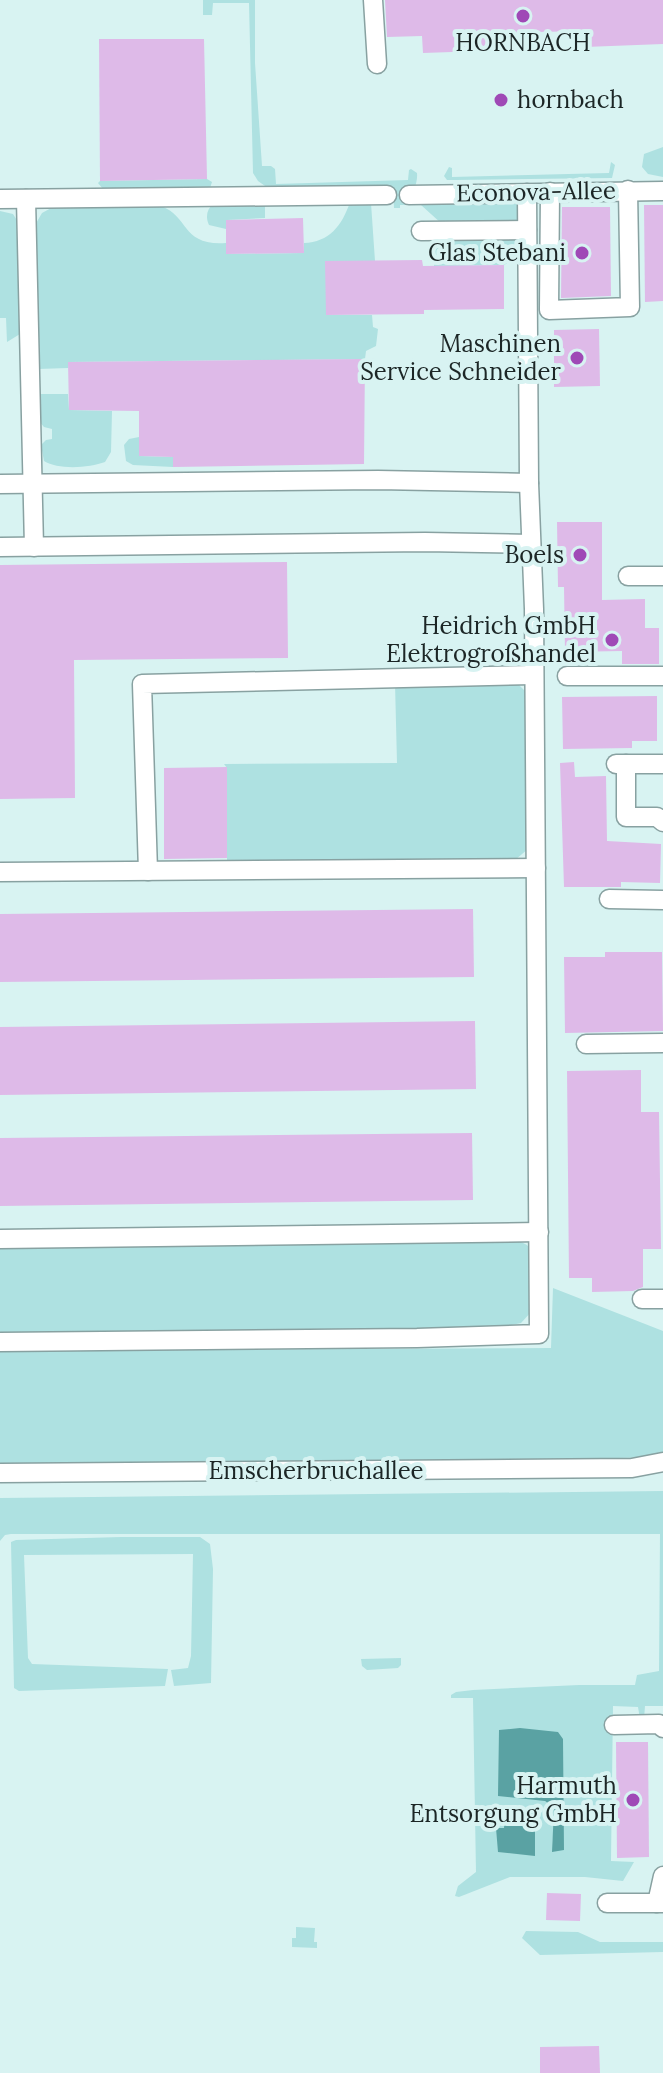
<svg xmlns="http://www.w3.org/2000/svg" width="663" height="2073" font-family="Lora,serif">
<rect width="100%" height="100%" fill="#d8f3f2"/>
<g fill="#aee1e1" fill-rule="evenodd">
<path d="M203,0H255V63L262,166H271L275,169L276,184L408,180L409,170L411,169L417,173C418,184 412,192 410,204L519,203L521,218L516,222L442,224L421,205H400V208H394L393,188H268L258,181L253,173L249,3H213L212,15H203Z"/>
<polygon points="663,147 663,177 648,174 642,167 644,154"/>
<polygon points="611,162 615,165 612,178 456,180 447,180 444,176 449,167 452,168 452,177 609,173"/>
<polygon points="207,179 212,182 210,188 103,189 98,183 100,181"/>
<path d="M317,201L320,205L265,206V218L227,220L226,229L209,225C205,216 207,209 214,203Z"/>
<path d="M350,202L371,203L375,261L326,315H372L373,327L378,329L376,346L366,351L365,359L69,362L68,368L38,369L35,225L42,213L53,207L161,206C190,217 181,246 226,243V254L304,253V243C329,242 342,226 350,202Z"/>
<polygon points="0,211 13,214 18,222 20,334 7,342 6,318 0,318"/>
<polygon points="513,236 521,244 521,255 504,265 434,266 434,245 437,239"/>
<path d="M39,394H68L69,410L112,411L111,452L105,462C89,468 58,470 44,461L41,445L46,440L52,439V429L44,427L38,420Z"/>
<polygon points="139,437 139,456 173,457 173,467 133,465 126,461 124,445 129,439"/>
<polygon points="395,683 517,683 527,693 528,849 515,860 227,860 227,768 224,764 397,763"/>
<polygon points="515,1239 527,1245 532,1251 532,1311 521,1323 498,1328 0,1339 0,1243"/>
<polygon points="553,1288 663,1331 663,1457 0,1472 0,1351 551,1348"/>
<path d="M663,1491V1706H645L644,1719H640L638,1707L613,1706L611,1861L634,1862L623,1881L585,1877H510L459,1897L455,1896L458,1886L476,1872L473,1698H451V1695L456,1692L473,1690L579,1685H635L637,1675L659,1671L660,1534H11L5,1535L0,1541V1498ZM563,1739L552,1851L555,1808L545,1801Z"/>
<polygon points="121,1537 200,1537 210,1544 213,1569 211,1683 174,1686 171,1670 188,1668 191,1656 193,1554 24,1555 28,1658 32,1664 168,1669 165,1686 19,1691 14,1688 11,1542 16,1540"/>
<polygon points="401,1658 401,1665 398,1668 367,1670 362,1666 361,1659"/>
<polygon points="296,1927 315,1928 314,1942 317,1942 317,1948 292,1947 292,1938 296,1938"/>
<polygon points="526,1931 578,1932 600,1942 663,1942 663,1952 540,1955 522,1938"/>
</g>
<g fill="#5aa2a3">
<polygon points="520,1728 558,1732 563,1739 564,1850 552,1852 554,1808 545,1801 498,1796 499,1730"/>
<polygon points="505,1817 535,1819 535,1856 498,1852 496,1828 504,1828"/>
</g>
<g fill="#debae8">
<polygon points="385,0 663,0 663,44 585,47 585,31 538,32 538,49 423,53 422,36 387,37"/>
<polygon points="99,39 204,39 207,179 100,181"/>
<polygon points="644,205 663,205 663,301 645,302"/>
<polygon points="562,207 610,207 611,296 561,298"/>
<polygon points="303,218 304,253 226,254 226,220"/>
<polygon points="422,260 423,266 504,265 504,309 424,310 424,314 326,315 325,261"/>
<polygon points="599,329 600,386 554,387 554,330"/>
<polygon points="365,359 364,464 173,467 173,457 139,456 139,411 69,410 68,362"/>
<polygon points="557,522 602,522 602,600 645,599 645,628 659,628 659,664 622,664 622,651 565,652 564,587 558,587"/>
<polygon points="287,562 288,658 74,660 75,798 0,799 0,565"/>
<polygon points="657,696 657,741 632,741 632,748 563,749 562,697"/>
<polygon points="574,762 575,777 606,776 607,841 661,844 660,883 621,882 621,887 564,887 560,763"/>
<polygon points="227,767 227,858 164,859 164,768"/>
<polygon points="473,909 474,977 0,982 0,914"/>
<polygon points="605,952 662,952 663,1031 565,1033 564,957 605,957"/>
<polygon points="475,1021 476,1089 0,1095 0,1027"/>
<polygon points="641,1070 641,1112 659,1112 661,1249 643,1249 643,1287 633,1291 592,1292 592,1278 569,1278 567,1071"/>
<polygon points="472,1133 473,1200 0,1206 0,1138"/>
<polygon points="616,1742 648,1742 649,1857 617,1858"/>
<polygon points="547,1893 581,1894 580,1921 546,1920"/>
<polygon points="599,2046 600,2073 540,2073 540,2047"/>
</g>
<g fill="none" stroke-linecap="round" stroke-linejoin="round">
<defs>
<g id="minor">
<polyline points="373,0 377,64"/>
<polyline points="550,192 549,310 630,307 628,190"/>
<polyline points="409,195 663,191"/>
<polyline points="0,199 387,195"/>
<polyline points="26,199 34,547"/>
<polyline points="421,231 527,230"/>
<polyline points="0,484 378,480 529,483"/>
<polyline points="0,547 425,542 531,544"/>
<polyline points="628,576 663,576"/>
<polyline points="567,676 663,676"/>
<polyline points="616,764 663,764"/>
<polyline points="626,764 626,817 657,817 663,822"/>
<polyline points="148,871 142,684 533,675"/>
<polyline points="0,872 536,868"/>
<polyline points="609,899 663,900"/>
<polyline points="586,1044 663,1043"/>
<polyline points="0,1239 539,1232"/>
<polyline points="642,1299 663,1299"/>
<polyline points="0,1342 417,1338 539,1334 534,609 529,483 527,193"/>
<polyline points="0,1473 632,1468 663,1462"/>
<polyline points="614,1725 659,1724 663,1728"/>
<polyline points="607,1903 663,1903"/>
<polyline points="657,1903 663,1876"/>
</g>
</defs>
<use href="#minor" stroke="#88a1a1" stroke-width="21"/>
<use href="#minor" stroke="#fff" stroke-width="18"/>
</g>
<g fill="#9f49b6" stroke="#d8f3f2" stroke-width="3">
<circle cx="523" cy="16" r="8"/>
<circle cx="501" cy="100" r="8"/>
<circle cx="582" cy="253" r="8"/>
<circle cx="577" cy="358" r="8"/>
<circle cx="580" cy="555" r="8"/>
<circle cx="612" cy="640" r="8"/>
<circle cx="633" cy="1800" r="8"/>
</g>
<g text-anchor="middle" stroke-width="8" stroke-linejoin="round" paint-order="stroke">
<g font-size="24" fill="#1c2626" stroke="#d8f3f2" text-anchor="end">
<text x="523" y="51" text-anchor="middle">HORNBACH</text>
<text x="517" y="108" text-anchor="start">hornbach</text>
<text x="566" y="261">Glas Stebani</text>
<text x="561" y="352">Maschinen<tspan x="561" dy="28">Service Schneider</tspan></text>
<text x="564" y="563">Boels</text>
<text x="596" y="634">Heidrich GmbH<tspan x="596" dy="28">Elektrogroßhandel</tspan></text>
<text x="617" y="1794">Harmuth<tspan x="617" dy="28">Entsorgung GmbH</tspan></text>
</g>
<g font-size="24" fill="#1c2626" stroke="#d8f3f2">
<text transform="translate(536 192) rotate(-1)" y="8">Econova-Allee</text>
<text x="316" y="1479">Emscherbruchallee</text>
</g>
</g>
</svg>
